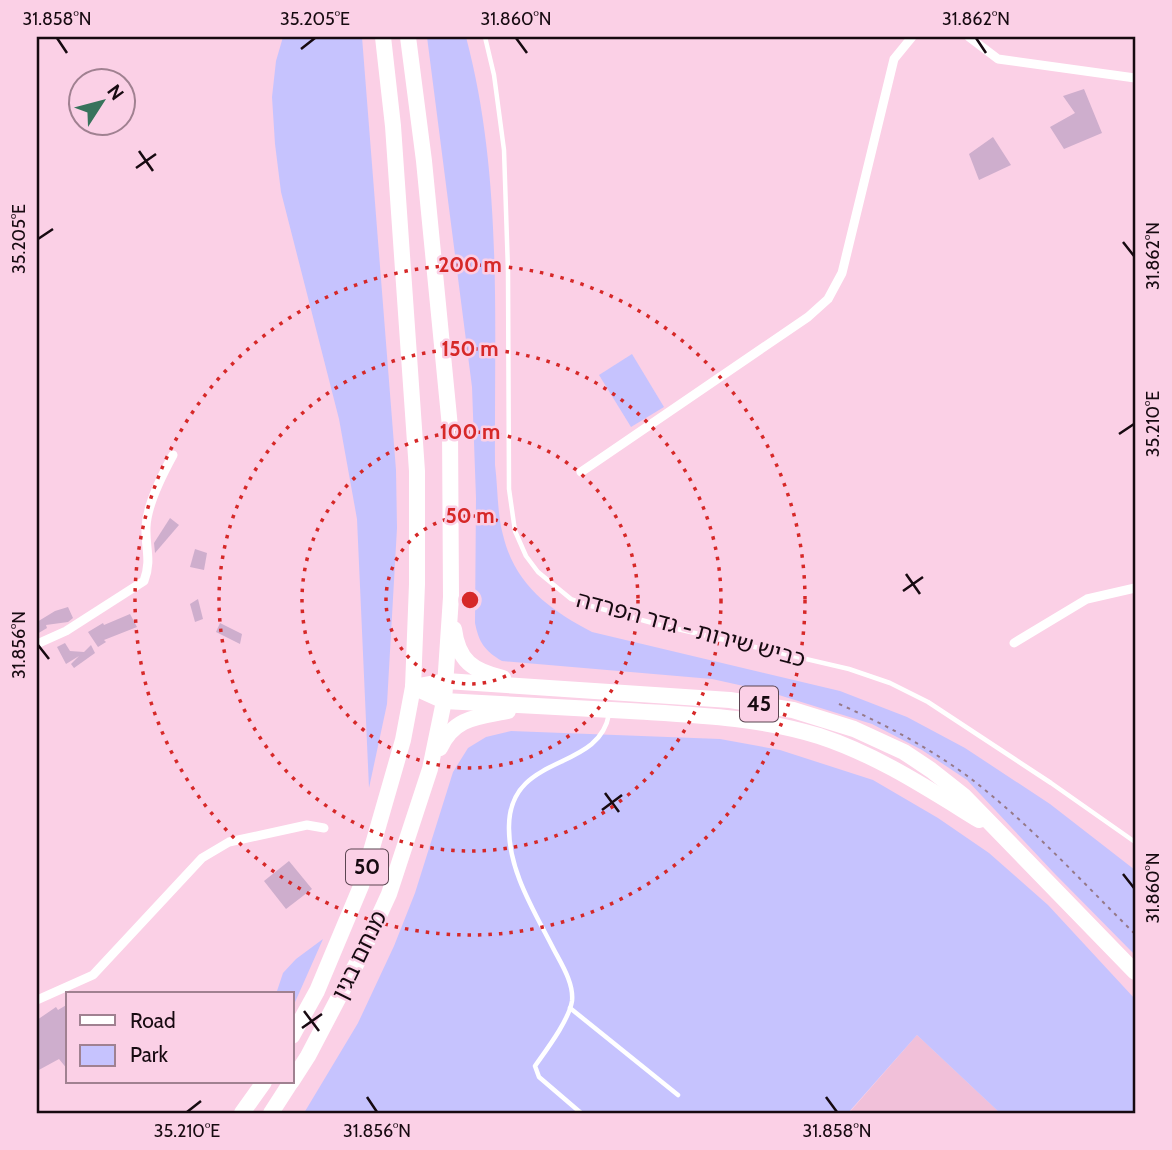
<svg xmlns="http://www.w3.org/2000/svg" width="1172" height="1150" font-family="Cabin,'Noto Sans Hebrew',sans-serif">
<rect width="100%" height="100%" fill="#fbd0e6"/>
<polygon fill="#f1c0d9" points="917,1035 1000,1113 849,1113"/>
<g fill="#c6c3fe">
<polygon points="283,37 362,37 396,470 397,528 387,704 369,788 357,519 339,419 281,192 275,144 272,97 276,61"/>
<path d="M427,37H466C503,176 494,322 495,465C498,488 497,513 503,535C515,585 550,610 592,632L840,691L907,717L965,748L1050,804L1135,870V955L1054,873L967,780L922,750L872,724L766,691L712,679L502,661C485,651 479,643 475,623L476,498L472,387Z"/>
<polygon points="632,354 664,407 631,427 599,375"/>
<polygon points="511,731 720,739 780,750 873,780 938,818 989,853 1048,905 1135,999 1135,1113 1000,1113 917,1035 848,1113 304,1113 358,1023 394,946 415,893 453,772 468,748 486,737"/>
<polygon points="323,939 292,1009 292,994 276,994 283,973 296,959"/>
</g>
<g fill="#ceaecd">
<polygon points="1084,89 1102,133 1064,149 1050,127 1075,113 1063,96"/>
<polygon points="993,137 1011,165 979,180 969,154"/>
<polygon points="170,518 179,525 155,553 154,543"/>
<polygon points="195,549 207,553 204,570 190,567"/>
<polygon points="198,599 203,619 195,622 190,604"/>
<polygon points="68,607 73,618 68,622 46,625 47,628 37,634 37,622 55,611"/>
<polygon points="130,614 137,627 104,640 106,642 98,647 88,632 103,623 104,625"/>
<polygon points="220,623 242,634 240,644 216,632"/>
<polygon points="65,643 70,651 84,652 91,645 95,653 74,668 71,664 79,656 66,664 57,647"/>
<polygon points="289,861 312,889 286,909 264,881"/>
<polygon points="68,1004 68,1070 59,1059 37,1071 37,1020 56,1007 58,1010"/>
</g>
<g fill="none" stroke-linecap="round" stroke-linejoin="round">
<path stroke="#967988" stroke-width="2" stroke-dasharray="3.5 5" stroke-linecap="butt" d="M839,704C884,724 926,746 966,775C1027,821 1080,880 1135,934"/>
<g stroke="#fff" stroke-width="4.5">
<polyline points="485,37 494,75 504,150 508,271 509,489 515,531 526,556 538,572 571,599 591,606 656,624 849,669 890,683 928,702 1051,783 1135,842"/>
<polyline points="570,1008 678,1095"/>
<path d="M581,1113L539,1077L535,1066C547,1049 569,1020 572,1001C574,982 560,962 552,946C533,909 508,869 509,826C510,752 599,773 609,714"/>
</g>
<g stroke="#fff" stroke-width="9">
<polyline points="969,37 998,59 1135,78"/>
<polyline points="581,472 808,317 828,299 842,273 894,59 912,37"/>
<polyline points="1014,643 1087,599 1135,588"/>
<path d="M37,644L66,631L144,581C152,560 145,548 146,527C147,504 162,475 173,455"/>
<polyline points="37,1000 93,975 202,858 229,842 307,825 324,828"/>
</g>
<g stroke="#fff" stroke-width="16">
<path d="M454,629C458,661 473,671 503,678"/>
<polyline points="413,687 446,681 730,700 793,710 854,729 904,752 931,770 964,796 1135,972"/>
<path d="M413,687L444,701C506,704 568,708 630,711C693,715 758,717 819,736C877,755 927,788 979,820"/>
<path d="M440,748C454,717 478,717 508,711"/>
<polyline points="292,1036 317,991 361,886 403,740 413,687 417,584 417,471 393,126 383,37"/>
<polyline points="292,1081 308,1056 361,955 389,894 430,769 444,701 451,597 450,427 424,161 408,37"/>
<polyline points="242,1113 264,1082"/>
<polyline points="271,1113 291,1082"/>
</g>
</g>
<path fill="none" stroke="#170a11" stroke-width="2.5" d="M57,38L67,53M516,38L527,53M976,38L986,53M301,49L315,38M139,151L153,171M136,168L156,154M38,239L53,229M1123,242L1134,256M1119,434L1134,424M906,574L920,594M903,591L923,577M38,645L49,659M605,793L619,812M602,810L622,795M1123,874L1134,888M304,1011L319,1031M302,1028L322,1014M367,1097L377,1112M826,1097L837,1112M187,1112L201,1101"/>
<g fill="none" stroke="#d62828" stroke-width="3.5" stroke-dasharray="3.5 7">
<circle cx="470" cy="600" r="84"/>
<circle cx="470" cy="600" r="168"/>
<circle cx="470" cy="600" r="251"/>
<circle cx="470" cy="600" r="335"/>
</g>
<g text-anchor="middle" stroke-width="5" stroke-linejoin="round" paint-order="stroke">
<g fill="#fbd0e6" stroke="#5b4551" stroke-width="2">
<rect x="740" y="686.5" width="38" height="35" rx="5"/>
<rect x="346" y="849.5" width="42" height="35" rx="5"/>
</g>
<g font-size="21" font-weight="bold" fill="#170a11">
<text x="759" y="711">45</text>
<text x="367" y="874">50</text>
</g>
<g font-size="23" fill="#170a11" stroke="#fbd0e6">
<text transform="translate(691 629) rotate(15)" y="8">כביש שירות - גדר הפרדה</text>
<text transform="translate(359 955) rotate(-64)" y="8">מנחם בגין</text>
</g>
</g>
<circle cx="470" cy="600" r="10" fill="#d62828" stroke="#fbd0e6" stroke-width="3.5"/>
<g font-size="21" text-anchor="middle" font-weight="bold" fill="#d62828" stroke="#fbd0e6" stroke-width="5" stroke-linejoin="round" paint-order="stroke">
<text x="470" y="272">200 m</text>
<text x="470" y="356">150 m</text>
<text x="470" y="439">100 m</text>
<text x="470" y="523">50 m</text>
</g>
<rect width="1172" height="1150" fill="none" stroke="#fbd0e6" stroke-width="77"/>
<rect x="66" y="992" width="228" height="91" fill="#fbd0e6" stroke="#a08191" stroke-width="2"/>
<rect x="80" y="1015" width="35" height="10" fill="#ffffff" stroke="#a08191" stroke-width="2"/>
<text x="130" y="1028" font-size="21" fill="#170a11">Road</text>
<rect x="80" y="1045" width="35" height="21" fill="#c6c3fe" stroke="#a08191" stroke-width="2"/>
<text x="130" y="1062" font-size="21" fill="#170a11">Park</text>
<g transform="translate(102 102) rotate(54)"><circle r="33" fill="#fbd0e6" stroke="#a08191" stroke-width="2"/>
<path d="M0-5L12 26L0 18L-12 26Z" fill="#38735c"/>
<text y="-10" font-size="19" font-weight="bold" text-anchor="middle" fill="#170a11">N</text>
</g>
<rect x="38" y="38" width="1096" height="1074" fill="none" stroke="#170a11" stroke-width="2.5"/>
<g font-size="18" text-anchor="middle" fill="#170a11">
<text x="57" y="25">31.858°N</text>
<text x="315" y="25">35.205°E</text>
<text x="516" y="25">31.860°N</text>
<text x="976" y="25">31.862°N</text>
<text transform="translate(19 239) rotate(-90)" y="6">35.205°E</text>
<text transform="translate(1153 256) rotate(-90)" y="6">31.862°N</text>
<text transform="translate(1153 424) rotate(-90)" y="6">35.210°E</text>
<text transform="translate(19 645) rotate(-90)" y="6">31.856°N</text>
<text transform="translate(1153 888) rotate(-90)" y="6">31.860°N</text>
<text x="187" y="1137">35.210°E</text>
<text x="377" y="1137">31.856°N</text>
<text x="837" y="1137">31.858°N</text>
</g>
</svg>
